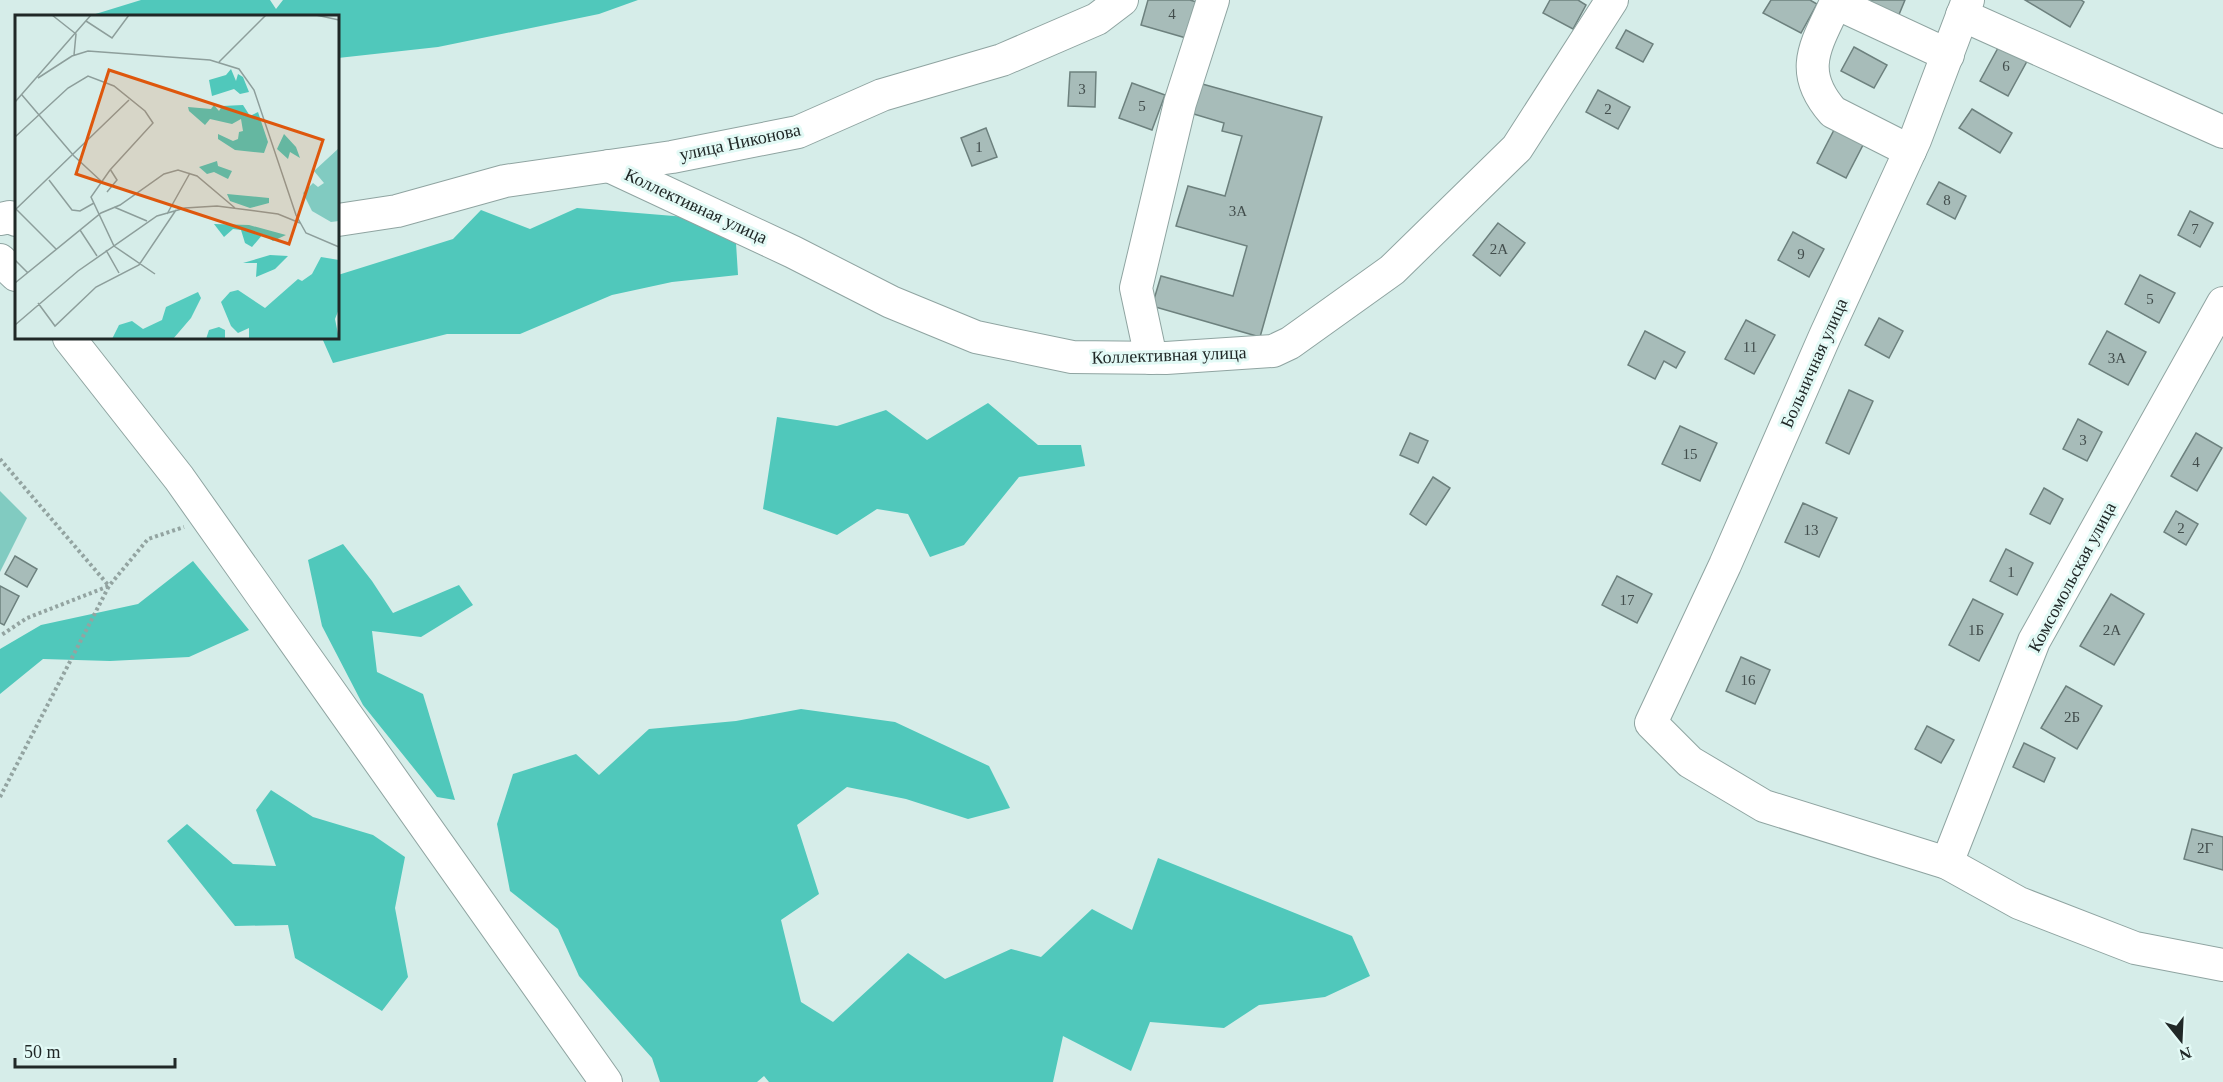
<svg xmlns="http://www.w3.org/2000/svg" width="2223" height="1082" font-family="'Times New Roman',serif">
<rect width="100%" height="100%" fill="#d6ede9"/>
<polygon fill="#81cbc1" points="0,491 27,518 0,572"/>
<g fill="#50c8bb">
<polygon points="141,0 270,0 276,9 283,0 638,0 599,14 438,47 338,58 338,16 89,16"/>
<polygon points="577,208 686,217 736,243 738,275 672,282 612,295 520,334 447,334 333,363 322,338 338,338 338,275 453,239 481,210 530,229"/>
<polygon points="988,403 1038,445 1081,445 1085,466 1019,477 964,545 930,557 908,514 877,509 837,535 763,509 777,417 837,426 886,410 927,440"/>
<polygon points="343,544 372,581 393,613 459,585 473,605 421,637 372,631 377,672 423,694 455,800 437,797 363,705 322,626 308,560"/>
<polygon points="193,561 249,630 189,657 110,661 43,659 0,694 0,649 41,625 138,604"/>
<polygon points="801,709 895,722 989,766 1010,808 968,819 906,799 847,787 797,825 819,894 781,920 801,1002 833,1022 908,953 945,979 1011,949 1041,957 1092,909 1132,930 1158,858 1352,936 1370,976 1325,997 1259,1005 1224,1028 1150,1022 1131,1071 1063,1036 1053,1082 769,1082 764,1076 757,1082 660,1082 652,1058 579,976 558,929 510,891 497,824 513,774 576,754 599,775 649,729 736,721"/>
<polygon points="271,790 313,817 373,835 405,857 395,908 408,977 382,1011 295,958 288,925 235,926 167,841 187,824 233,864 276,866 256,810"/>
</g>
<g fill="#a7bcb9" stroke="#6d817e" stroke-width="1.5">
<polygon points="1148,0 1190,0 1203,4 1193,40 1141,25"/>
<polygon points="1550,0 1578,0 1586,5 1573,29 1543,13"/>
<polygon points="1771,0 1810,0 1817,4 1801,33 1763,13"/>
<polygon points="1859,0 1905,0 1898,17"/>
<polygon points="2025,0 2081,0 2084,2 2070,27"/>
<polygon points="1626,30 1653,44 1643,62 1616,48"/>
<polygon points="2004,37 2032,52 2008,96 1980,81"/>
<polygon points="1854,47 1887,65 1874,88 1841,71"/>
<polygon points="1070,72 1096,72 1095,107 1068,106"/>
<polygon points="1195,82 1322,117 1260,337 1152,306 1161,276 1233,296 1247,246 1176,226 1188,186 1225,196 1242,136 1222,131 1224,123 1187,112"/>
<polygon points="1132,83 1165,95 1152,130 1119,118"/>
<polygon points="1598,90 1630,107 1618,129 1586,112"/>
<polygon points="1972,109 2012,133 2000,153 1959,128"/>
<polygon points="986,128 997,157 972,166 961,138"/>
<polygon points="1835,128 1864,143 1846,178 1817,163"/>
<polygon points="1939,182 1966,196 1955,219 1927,204"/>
<polygon points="2190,211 2213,223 2200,247 2178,235"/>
<polygon points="1498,223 1525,243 1500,276 1473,255"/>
<polygon points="1793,232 1824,249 1809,277 1778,260"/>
<polygon points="2140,275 2175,293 2159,323 2125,304"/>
<polygon points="1879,318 1903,331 1889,358 1865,345"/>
<polygon points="1746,320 1775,335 1754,374 1725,359"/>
<polygon points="1645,331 1685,352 1676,368 1664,361 1655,379 1628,365"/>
<polygon points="2107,331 2146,352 2128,385 2089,364"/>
<polygon points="1849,390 1873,401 1849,454 1826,443"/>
<polygon points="2078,419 2102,432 2087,461 2063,449"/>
<polygon points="1680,426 1717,443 1700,481 1662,464"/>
<polygon points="1410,433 1428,441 1418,463 1400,455"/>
<polygon points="2196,433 2222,448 2197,491 2171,476"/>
<polygon points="1433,477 1450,488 1426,525 1410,514"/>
<polygon points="2044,488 2063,499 2050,524 2030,514"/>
<polygon points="1803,503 1837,518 1819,557 1785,542"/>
<polygon points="2176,511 2198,524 2186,545 2164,532"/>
<polygon points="2006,549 2033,563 2017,595 1990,581"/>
<polygon points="15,556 37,569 27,587 5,574"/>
<polygon points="1617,576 1652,594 1637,623 1602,605"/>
<polygon points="0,586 19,596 4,625 0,623"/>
<polygon points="2111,594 2144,614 2114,665 2080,646"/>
<polygon points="1973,599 2003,614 1979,661 1949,645"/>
<polygon points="1741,657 1770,670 1755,704 1726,691"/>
<polygon points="2066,686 2102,706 2077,749 2041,728"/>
<polygon points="1927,726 1954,740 1941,763 1915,749"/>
<polygon points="2024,743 2055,758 2044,782 2013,767"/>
<polygon points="2192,829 2223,837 2223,870 2184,859"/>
</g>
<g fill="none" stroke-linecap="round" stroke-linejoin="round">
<defs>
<g id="minor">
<path d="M1837,0C1817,44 1796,70 1833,112L1910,151"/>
<polyline points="1968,0 1915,140 1825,336 1725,565 1651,723 1690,762 1764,806 1947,863 2019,903 2135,948 2223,965"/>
<polyline points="1836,3 1948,55"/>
<polyline points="1962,15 2223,132"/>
<polyline points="609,166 793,252 891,302 976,337 1072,357 1166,358 1273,351 1290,343 1392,270 1517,148 1612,0"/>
<polyline points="0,219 10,217 16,220"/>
<polyline points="338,220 397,211 505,181 672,157 798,132 882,95 1002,60 1097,19 1122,0"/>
<polyline points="0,260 16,275"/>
<polyline points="69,338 179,478 606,1082"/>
<polyline points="1151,358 1136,288 1180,103 1213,0"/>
<polyline points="1947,863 2034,641 2223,303"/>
</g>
</defs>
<use href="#minor" stroke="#8fa4a1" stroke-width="34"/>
<g stroke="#93a4a1" stroke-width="4" stroke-dasharray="3 3" stroke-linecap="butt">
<polyline points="0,459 109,586 27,618 0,636"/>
<polyline points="0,797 109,586 148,539 184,527"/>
</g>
<use href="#minor" stroke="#fff" stroke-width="32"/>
</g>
<g text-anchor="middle" stroke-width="6" stroke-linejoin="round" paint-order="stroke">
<g font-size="15" fill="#424d4c">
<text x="1172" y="19">4</text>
<text x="2006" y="71">6</text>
<text x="1082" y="94">3</text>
<text x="1142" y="111">5</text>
<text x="1608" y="114">2</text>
<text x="979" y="152">1</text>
<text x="1947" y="205">8</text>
<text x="1238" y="216">3А</text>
<text x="2195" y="234">7</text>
<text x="1499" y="254">2А</text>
<text x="1801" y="259">9</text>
<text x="2150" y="304">5</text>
<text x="1750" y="352">11</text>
<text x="2117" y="363">3А</text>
<text x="2083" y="445">3</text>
<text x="1690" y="459">15</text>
<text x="2196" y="467">4</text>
<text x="2181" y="533">2</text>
<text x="1811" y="535">13</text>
<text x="2011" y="577">1</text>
<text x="1627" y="605">17</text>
<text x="1976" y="635">1Б</text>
<text x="2112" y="635">2А</text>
<text x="1748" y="685">16</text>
<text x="2072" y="722">2Б</text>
<text x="2205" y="853">2Г</text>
</g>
<g font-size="18" fill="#202827" stroke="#e3faf6">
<text transform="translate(740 142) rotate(-12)" y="6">улица Никонова</text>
<text transform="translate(696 206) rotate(25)" y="6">Коллективная улица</text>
<text transform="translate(1169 355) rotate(-2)" y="6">Коллективная улица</text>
<text transform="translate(1814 363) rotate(-66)" y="6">Больничная улица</text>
<text transform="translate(2072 577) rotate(-62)" y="6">Комсомольская улица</text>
</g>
</g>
<g transform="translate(15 15)">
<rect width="324" height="324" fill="#d6ede9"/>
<path d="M324,133V206L316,207L297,196L288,178L298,168L303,172L309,168L299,156Z" fill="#81cbc1"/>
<path d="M216,54L221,66L223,59L228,62L234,77L225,79L219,74L197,81L194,65L211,60ZM199,90L204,96L207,91L228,90L235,101L243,97L253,127L249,138L220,135L203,124V119L218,126L223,124L224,117L228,116L226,104L217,109L195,104L190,110L174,96L173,92L196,94ZM269,119L281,132L285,143L275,137L273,144L262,134ZM202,146L203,151L217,156L213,164L199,157L192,159L184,152ZM212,179L254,183V188L235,193L215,186ZM199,209L234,210L271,220L258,226L248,219L237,232L230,228L226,215L218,214L209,222ZM255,240L273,241L260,254L241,262L242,248H228Z" fill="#50c8bb"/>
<path d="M306,242L324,245V294L320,304L324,324H234V313L223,318L216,311L206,287L215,277L223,275L250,293L283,264L287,266L297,259ZM183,277L186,283L176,303L158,324H97L104,310L117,306L128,314L147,305L151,292ZM204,312L210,315V324H191L194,315Z" fill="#54cbbe"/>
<path fill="none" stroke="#8d9e9b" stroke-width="1.5" d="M37,0L61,19L59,40M301,0L324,5M71,6L97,23L114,0M204,47L251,0M23,63L57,41L73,36L195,45L224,54L239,75L281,200L291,218L324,232M7,80L59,141L86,166M0,87L76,0M0,122L53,73L73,61L99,71L130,96L138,108L95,155L76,182L99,231L140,259M34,165L57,195L65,196L79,188M92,177L102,165L95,154M99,192L132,206M0,193L41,234M0,195L114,85M152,199L175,158M65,215L82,241M91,235L104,258M0,245L13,258M0,268L86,198L105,190L149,159L163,155L182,161L220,193M23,288L40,311L81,272L124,250L161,195M0,310L63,256L142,201L170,193L202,191L263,199L285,208"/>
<path fill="#de570d" fill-opacity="0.15" stroke="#de570d" stroke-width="3" d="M94,55L308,125L274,229L61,159Z"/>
<rect width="324" height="324" fill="none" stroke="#202827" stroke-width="3"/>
</g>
<g transform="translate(2181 1040) rotate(162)" stroke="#e3faf6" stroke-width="4.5" paint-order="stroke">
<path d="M0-4.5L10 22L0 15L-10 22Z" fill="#202827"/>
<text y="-9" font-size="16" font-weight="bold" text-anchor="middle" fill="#202827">N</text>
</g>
<path d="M15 1058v9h160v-9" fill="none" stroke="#202827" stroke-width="3"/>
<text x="24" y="1058" font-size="18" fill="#202827" stroke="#e3faf6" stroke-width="4.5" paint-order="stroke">50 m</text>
</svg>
